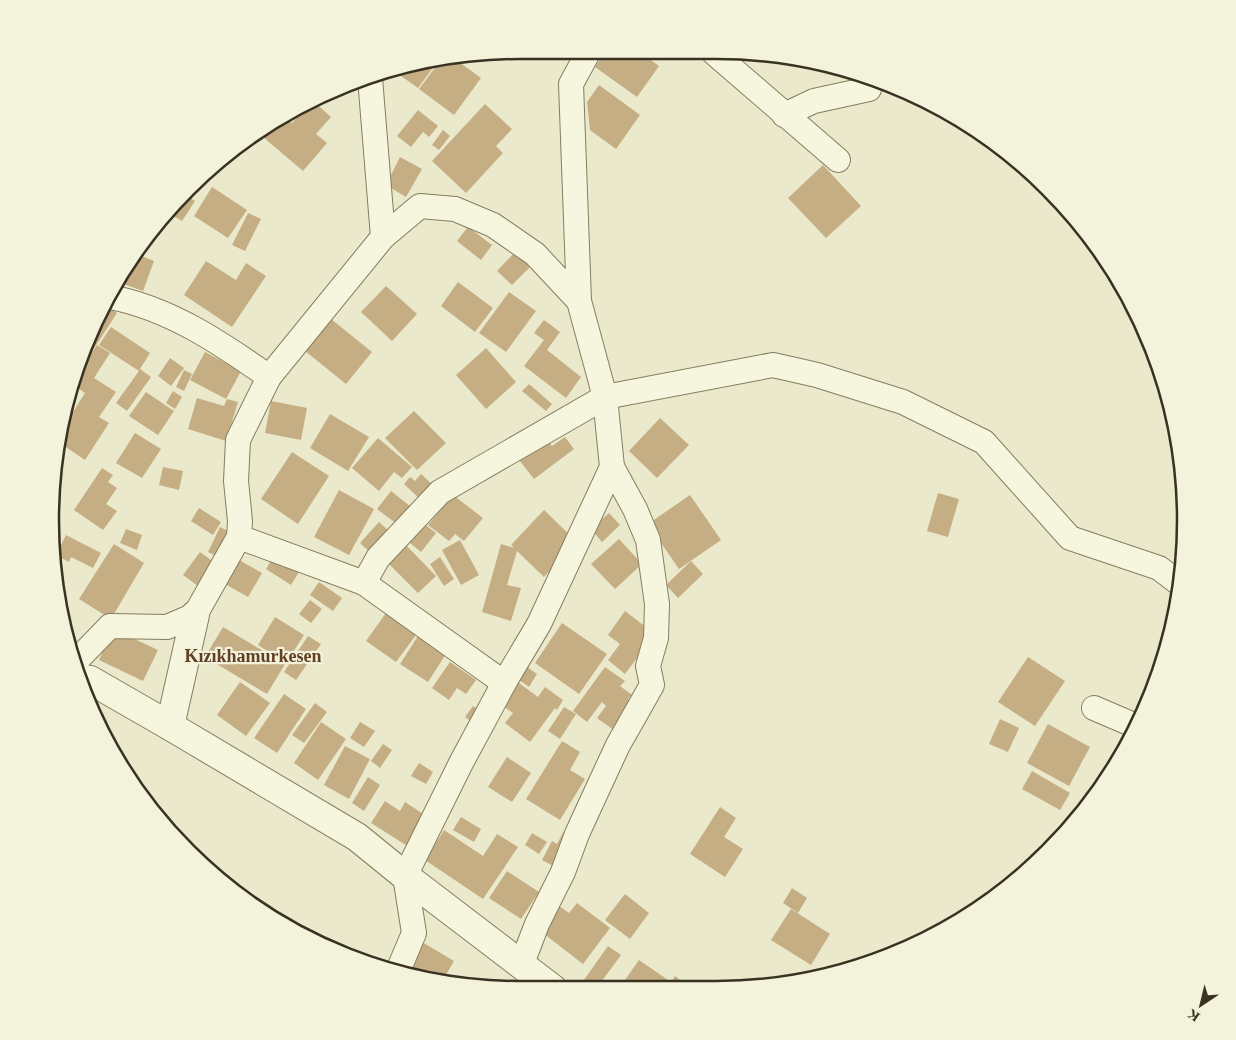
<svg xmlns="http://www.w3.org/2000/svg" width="1236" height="1040" font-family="'Times New Roman',serif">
<rect width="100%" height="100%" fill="#ebe9cb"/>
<g fill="#c5ae84">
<polygon points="606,51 640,52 659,66 637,97 595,67"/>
<polygon points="455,59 481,78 454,115 419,89 440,61"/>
<polygon points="438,61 418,88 391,69 399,66"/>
<polygon points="599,85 640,115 616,149 590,130 587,102"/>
<polygon points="313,101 331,117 316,134 327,143 303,171 263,137 282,115 292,123 310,103"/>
<polygon points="485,104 512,129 496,146 503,153 466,193 432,161"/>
<polygon points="418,110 438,126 429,137 423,132 411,147 397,136"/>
<polygon points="443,130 450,136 439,150 432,145"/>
<polygon points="400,157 422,169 406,197 386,185"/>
<polygon points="823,165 861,206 826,238 788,198"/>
<polygon points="212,187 247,210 228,238 194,216"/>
<polygon points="183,193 195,201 182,221 167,212"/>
<polygon points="248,213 261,219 245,251 232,245"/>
<polygon points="468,227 492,245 481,260 457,241"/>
<polygon points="516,251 531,266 512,285 497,271"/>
<polygon points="134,253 154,261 143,291 118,282 129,259"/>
<polygon points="206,261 236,280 246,263 266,276 232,327 184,295"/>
<polygon points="458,282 493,308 475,332 441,306"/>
<polygon points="386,286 417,314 392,341 361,312"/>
<polygon points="509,292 536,311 506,352 479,333"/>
<polygon points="106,306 117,313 93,350 87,345"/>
<polygon points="331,319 372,352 346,384 305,351"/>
<polygon points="544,320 560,332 547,350 581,377 566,398 524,366 544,340 534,333"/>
<polygon points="111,327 150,353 140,369 151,377 127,411 116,403 139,371 99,345"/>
<polygon points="97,345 110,353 94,378 116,392 99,417 109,423 85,460 60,443 64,426 85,393 72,384 75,369 86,347 93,351"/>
<polygon points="486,348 516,382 486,409 456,375"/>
<polygon points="205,352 241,371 226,399 190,380"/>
<polygon points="170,358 184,368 171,386 158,376"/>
<polygon points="184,370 192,374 184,391 176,387"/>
<polygon points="529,384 552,404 546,411 522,391"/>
<polygon points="173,391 182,397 175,409 166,403"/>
<polygon points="146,392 174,411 158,435 129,416"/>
<polygon points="197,398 224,406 227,399 238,402 226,441 188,429"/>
<polygon points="271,401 307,408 301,440 265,433"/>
<polygon points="414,411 446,443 417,470 385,438"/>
<polygon points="330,414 369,437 348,471 310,448"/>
<polygon points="660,418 689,445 657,478 629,451"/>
<polygon points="541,431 552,446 565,437 574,449 534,479 513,452"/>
<polygon points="135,433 161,449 142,478 116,463"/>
<polygon points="378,438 412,467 402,478 394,472 379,491 352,468"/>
<polygon points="292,452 329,476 298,524 261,499"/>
<polygon points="163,467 183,471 179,490 159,485"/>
<polygon points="102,468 113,475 108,482 117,488 106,504 117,511 103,530 74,510"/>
<polygon points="421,474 435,487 422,501 404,484 410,477 415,481"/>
<polygon points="51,488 61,495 52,510 51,489"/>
<polygon points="339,490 374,509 349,555 314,537"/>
<polygon points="391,491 410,506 397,524 377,509"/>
<polygon points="938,493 959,499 948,537 927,531"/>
<polygon points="453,495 483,518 464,541 455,534 449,541 428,525"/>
<polygon points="690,495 721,540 679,569 648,524"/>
<polygon points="199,508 221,522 213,535 191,521"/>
<polygon points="544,510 577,542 544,577 517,551 507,585 521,588 511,621 482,612 501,544 514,548 511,545"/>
<polygon points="609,513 620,525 602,542 591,529"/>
<polygon points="418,519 436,533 421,552 404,538"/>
<polygon points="379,522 391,533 372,554 360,543"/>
<polygon points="220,527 230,532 218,557 208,552"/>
<polygon points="126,529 142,535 137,550 120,543"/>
<polygon points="66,535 101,553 93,568 71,557 69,562 56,555"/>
<polygon points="619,539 642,564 615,589 591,564"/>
<polygon points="460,540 479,575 461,585 442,550"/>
<polygon points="402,541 436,576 418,593 384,559"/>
<polygon points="114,544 144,563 111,619 79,599"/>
<polygon points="200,552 215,563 198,586 183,575"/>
<polygon points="274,556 299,572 291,585 266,569"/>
<polygon points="440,557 454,579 444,586 430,564"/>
<polygon points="239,560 262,573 248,597 225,584"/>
<polygon points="691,561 703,574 678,598 666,585"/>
<polygon points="319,582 342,598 333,611 310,595"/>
<polygon points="310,600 322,609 311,623 299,614"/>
<polygon points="625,611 655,634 625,674 608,660 620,644 608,635"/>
<polygon points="386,613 416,635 396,662 366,641"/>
<polygon points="275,617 304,635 286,663 258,645"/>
<polygon points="562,623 607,654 579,694 535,663"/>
<polygon points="223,627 285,664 267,694 205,657"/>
<polygon points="113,629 158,650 143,681 99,660"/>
<polygon points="308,636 321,644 296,680 284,672"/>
<polygon points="418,636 446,654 428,682 400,664"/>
<polygon points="1028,657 1065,681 1035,726 998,702"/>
<polygon points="450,662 476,680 466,694 457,688 449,700 432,688"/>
<polygon points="523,664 537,674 529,687 515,677"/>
<polygon points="605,667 625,681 620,686 632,695 628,699 635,704 615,731 597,718 606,706 602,702 587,722 573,711"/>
<polygon points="240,682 270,703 246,736 217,715"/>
<polygon points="519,683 538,697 545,687 563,700 557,710 555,708 530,742 505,723 513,713 503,706"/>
<polygon points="284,694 306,709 277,753 254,738"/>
<polygon points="315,703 327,712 304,743 292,735"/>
<polygon points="473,706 484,714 476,725 465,717"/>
<polygon points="564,707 576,714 560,739 548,731"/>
<polygon points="1000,719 1019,728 1008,752 989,744"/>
<polygon points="321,722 346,739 318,780 294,763"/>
<polygon points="360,722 375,731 364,747 350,738"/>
<polygon points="1048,724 1090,747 1069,786 1027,763"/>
<polygon points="562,741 580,752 570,770 585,779 560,820 526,799"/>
<polygon points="383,744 392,750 380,768 371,761"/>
<polygon points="345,746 370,759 349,799 324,785"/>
<polygon points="507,757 531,773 512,802 488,787"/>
<polygon points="419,763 433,772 426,784 411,776"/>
<polygon points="1032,771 1070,793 1060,810 1022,789"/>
<polygon points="368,777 380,785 364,811 352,803"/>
<polygon points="385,801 400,811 405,802 428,817 409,847 371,823"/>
<polygon points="720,807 736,818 724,837 743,849 725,877 690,854"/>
<polygon points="461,817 481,829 474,842 453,830"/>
<polygon points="444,830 483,856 497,834 518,847 483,899 425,860"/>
<polygon points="564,831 574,836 557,868 542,860 552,841 557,844"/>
<polygon points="532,833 547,842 539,854 525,845"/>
<polygon points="507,871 539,892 521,919 489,898"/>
<polygon points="792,888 807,898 798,913 783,903"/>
<polygon points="625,894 649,913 630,939 605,920"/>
<polygon points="577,903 610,928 583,964 539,930 558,905 569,913"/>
<polygon points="791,909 830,934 811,965 771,940"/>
<polygon points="422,942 454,961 443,980 433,974 431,977 404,972"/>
<polygon points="608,946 621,955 596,989 582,989 579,987"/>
<polygon points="639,960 671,982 675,976 683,982 678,990 618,990"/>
</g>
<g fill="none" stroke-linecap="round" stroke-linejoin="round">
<defs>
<g id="minor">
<polyline points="714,53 838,160"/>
<polyline points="370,78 383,237"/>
<polyline points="784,115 814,101 869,89"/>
<path d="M110,297C169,308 221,343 269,377"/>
<polyline points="579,301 571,84 589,51"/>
<polyline points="239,537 364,583 504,683"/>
<polyline points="364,583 378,558 440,492 605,397 773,365 817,375 903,402 984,442 1070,538 1159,568 1180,584"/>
<polyline points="75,658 79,658 110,626 167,627 195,615 239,537 240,521 236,481 238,440 269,377 383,237 420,206 455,209 493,225 535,254 579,301 605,397 612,467 539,624 504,683 461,763 405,876 414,933 398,971"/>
<polyline points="1094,708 1136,726"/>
<polyline points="521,966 537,924 563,872 577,834 599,786 618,745 652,685 648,666 656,638 657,604 648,540 635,509 612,467"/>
</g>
<g id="tertiary">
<polyline points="80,678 90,680 170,726 357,837 405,876 553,989"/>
<polyline points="170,726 195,615"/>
</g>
</defs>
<use href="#minor" stroke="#867d60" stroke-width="26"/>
<use href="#tertiary" stroke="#867d60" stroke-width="30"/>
<use href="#minor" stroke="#f6f5de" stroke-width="24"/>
<use href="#tertiary" stroke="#f6f5de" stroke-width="28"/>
</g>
<g text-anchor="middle" stroke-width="4.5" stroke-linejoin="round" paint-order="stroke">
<g font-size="18" font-weight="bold" fill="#614026" stroke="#f3f2da">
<text x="253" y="662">Kızıkhamurkesen</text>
</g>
</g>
<path d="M0 0H1236V1040H0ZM520 59H716A461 461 0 0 1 1177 520V520A461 461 0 0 1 716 981H520A461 461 0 0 1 59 520V520A461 461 0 0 1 520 59Z" fill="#f3f2da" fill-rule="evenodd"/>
<path fill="none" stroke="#393222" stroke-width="2.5" d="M520 59H716A461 461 0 0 1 1177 520V520A461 461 0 0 1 716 981H520A461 461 0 0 1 59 520V520A461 461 0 0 1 520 59Z"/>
<g transform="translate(1201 1005) rotate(215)" stroke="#f3f2da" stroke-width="4" paint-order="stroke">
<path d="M0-4L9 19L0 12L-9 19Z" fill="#393222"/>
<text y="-8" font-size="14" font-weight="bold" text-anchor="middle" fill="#393222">K</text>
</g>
</svg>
